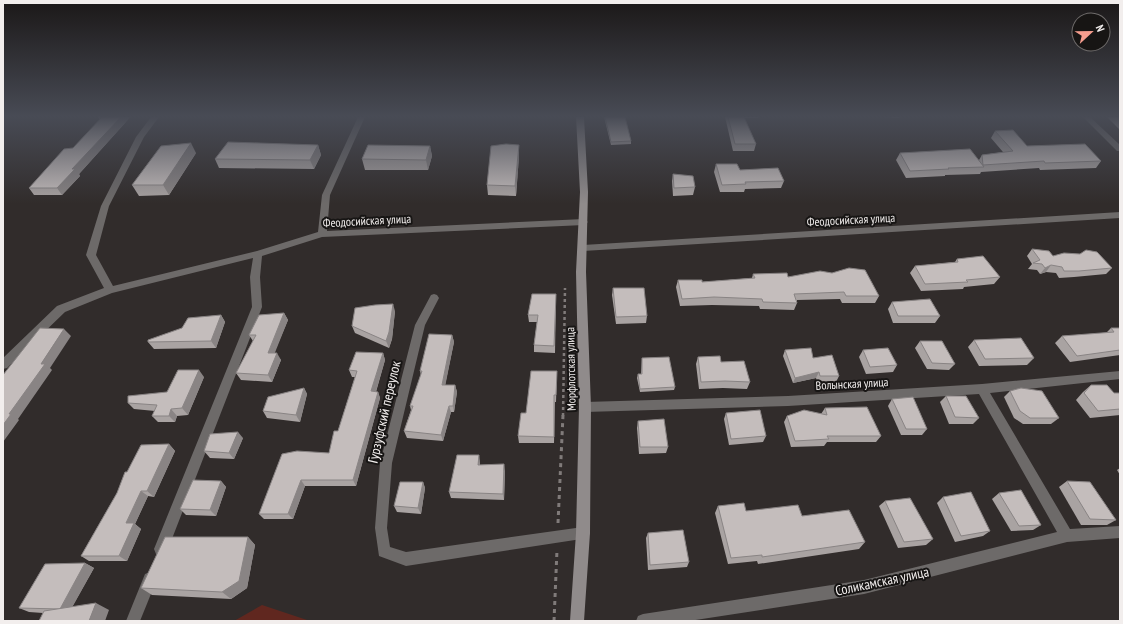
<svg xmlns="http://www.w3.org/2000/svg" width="1123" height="624" font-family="'PT Sans Narrow',sans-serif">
<rect width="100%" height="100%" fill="#312c2b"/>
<polygon fill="#60271f" points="262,605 310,621 234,621"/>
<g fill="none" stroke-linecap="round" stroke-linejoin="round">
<polyline stroke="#807b7a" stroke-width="2.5" stroke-dasharray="3 3" stroke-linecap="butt" points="563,416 565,288"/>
<g stroke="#807b7a" stroke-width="3" stroke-dasharray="4 4" stroke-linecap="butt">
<polyline points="558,523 563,415"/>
<polyline points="554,621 557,550"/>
</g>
<g fill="#6d6a69" fill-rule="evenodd">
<polygon points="151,117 159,117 144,137 109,206 96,255 113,286 257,251 318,232 322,195 358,117 365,117 330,195 327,231 584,219 588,222 584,225 322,237 262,256 260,277 262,307 168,549 166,554 161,556 156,554 154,549 252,307 250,277 253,258 112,293 65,312 7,368 3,369 3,358 57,306 104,288 86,255 101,206 136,137"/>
<polygon points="1083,117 1090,117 1120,145 1120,151 1117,151"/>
<polygon points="1120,212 1120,218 583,251 578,248 583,245"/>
<polygon points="434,294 437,295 439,298 425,325 392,463 387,528 390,547 406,552 583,527 588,528 590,533 588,538 406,566 379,556 375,528 380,463 415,325 431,295"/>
<polygon points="1120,371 1120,379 990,393 1070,529 1120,526 1120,538 1067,542 864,594 689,621 636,621 638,616 643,614 864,580 1057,532 979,394 788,406 585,412 581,410 579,407 581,404 585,402 788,396 982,384"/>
<polygon points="150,572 155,574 157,579 140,621 126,621 145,574"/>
</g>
<polygon fill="#908b8b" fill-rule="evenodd" points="576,117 584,117 588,192 586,272 591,407 590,533 584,621 570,621 576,533 579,407 576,272 580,192"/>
</g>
<g fill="#a9a3a2">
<polygon points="98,117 130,117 125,123 79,174 80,176 62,195 34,195 29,188 73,148 100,120"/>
<polygon points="604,117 625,117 631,141 631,144 611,145"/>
<polygon points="725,117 758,117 758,118 744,118 756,144 754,151 733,151"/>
<polygon points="884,117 900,117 899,118"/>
<polygon points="1107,117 1120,117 1120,130"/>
<polygon points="995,131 1027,146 1101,161 1096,168 1040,170 1039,168 981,172 980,174 945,175 945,176 906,178 896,160 900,153 979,160 982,155 1003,152 991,138"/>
<polygon points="318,145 321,155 314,169 219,168 215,159"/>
<polygon points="519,145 519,156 516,196 488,195 487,185"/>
<polygon points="430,146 432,156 428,170 365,170 362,159"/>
<polygon points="196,153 169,195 139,196 132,185"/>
<polygon points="716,164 784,181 781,188 745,189 744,192 720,192 714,172"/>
<polygon points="673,174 695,187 693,195 673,196 672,181"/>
<polygon points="1032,249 1053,256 1112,268 1106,274 1074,277 1059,278 1056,273 1046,272 1040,274 1037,270 1028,269 1032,264 1027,256"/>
<polygon points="957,259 1000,277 994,284 964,287 963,289 921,291 910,273 915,266 955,262"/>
<polygon points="753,274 788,277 879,296 875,303 842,303 840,299 797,300 797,303 794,310 760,309 759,306 712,305 680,306 676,287 678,280 702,282 752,278"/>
<polygon points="613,288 647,316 646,323 616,324 612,295"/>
<polygon points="556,294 555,353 534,352 534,345 537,322 529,322 528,315"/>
<polygon points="892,302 940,316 935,323 893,323 888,309"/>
<polygon points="395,311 392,339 389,348 355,333 352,326"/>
<polygon points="284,313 288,320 274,353 281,360 272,382 241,380 236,373 253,341 249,335"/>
<polygon points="221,315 225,322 216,348 154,349 148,342"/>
<polygon points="1111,328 1120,328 1120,355 1070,362 1055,343 1062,336 1106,333"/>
<polygon points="452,335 454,342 445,385 455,385 457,392 454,412 451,412 443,441 407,438 404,431 411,410 410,406 421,375 420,371"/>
<polygon points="974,340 1034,358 1027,365 979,366 968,347"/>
<polygon points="920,341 955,364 949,370 927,369 915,348"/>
<polygon points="785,350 813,358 839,376 836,382 817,381 816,378 793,383 783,356"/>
<polygon points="863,350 897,365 893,372 866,374 859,357"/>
<polygon points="383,353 385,360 376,392 378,392 380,398 356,486 305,486 293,519 264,519 259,514 329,453 338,431 355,377 352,377 349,370"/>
<polygon points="698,357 721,362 750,382 747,389 723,388 699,389 696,364"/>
<polygon points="642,358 675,387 674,390 640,392 637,378 638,374 641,374"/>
<polygon points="557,371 556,402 555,402 554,443 519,443 518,436"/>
<polygon points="204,377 188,415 177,416 175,422 158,422 152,416 155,411 134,409 128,403 167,392"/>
<polygon points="1091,385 1114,393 1120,393 1120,415 1090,418 1076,400 1083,392"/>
<polygon points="304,388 307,394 300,422 267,418 263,411"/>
<polygon points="1010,391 1059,418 1051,424 1023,424 1014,418 1004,397"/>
<polygon points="946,396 979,418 973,424 949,424 940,402"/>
<polygon points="892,399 927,429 922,435 901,435 888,406"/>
<polygon points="825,408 881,436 876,442 827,442 824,446 791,447 784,422 787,416 821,414"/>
<polygon points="726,413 766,436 763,442 729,445 724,419"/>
<polygon points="638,421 668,447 666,453 639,454 637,428"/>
<polygon points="243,438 234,459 210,458 204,451"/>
<polygon points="169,444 175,451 154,497 148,496 135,524 141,529 127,561 89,561 81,556 117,493 127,472"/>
<polygon points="480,461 480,465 505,471 504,500 451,498 449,492"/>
<polygon points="1120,468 1120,475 1117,470"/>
<polygon points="221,481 226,487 216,516 186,515 180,509"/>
<polygon points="1067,481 1116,520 1107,525 1081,525 1059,487"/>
<polygon points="423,482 425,488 421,514 397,512 394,506"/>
<polygon points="999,493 1041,525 1033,530 1011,531 992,499"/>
<polygon points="943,497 990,531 983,536 955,542 937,503"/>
<polygon points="885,501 933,539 926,545 898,548 879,506"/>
<polygon points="718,506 746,511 802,516 865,542 859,549 758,564 757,561 728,564 715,513"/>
<polygon points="648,533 689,562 687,567 648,570 646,538"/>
<polygon points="248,537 255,545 247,588 231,599 152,595 141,588"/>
<polygon points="85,563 94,568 72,607 109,610 43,613 29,612 19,608"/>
</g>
<g fill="#898484">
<polygon points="121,117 130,117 125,123 79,174 80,176 62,195 57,188 72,169"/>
<polygon points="191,143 196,153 169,195 163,185"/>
<polygon points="318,145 321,155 314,169 310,160"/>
<polygon points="519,145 519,156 516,196 515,186"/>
<polygon points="430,146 432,156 428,170 426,160"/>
<polygon points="1051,265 1046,272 1040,274 1045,268"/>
<polygon points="393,304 395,311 392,339 389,348 386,341"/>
<polygon points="284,313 288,320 272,360 268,353"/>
<polygon points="221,315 225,322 216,348 211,341"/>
<polygon points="64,329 71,336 50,368 52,370 18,419 19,420 3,442 3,425 9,414 41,364"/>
<polygon points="452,335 454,342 444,392 442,385"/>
<polygon points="277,353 281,360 272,382 268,375"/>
<polygon points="383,353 385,360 374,398 371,391"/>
<polygon points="199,370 204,377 188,415 182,408"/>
<polygon points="819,372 816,378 793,383 795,378"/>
<polygon points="455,385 457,392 454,412 453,406"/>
<polygon points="304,388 307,394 300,422 296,415"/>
<polygon points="378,392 380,398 356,486 353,480"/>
<polygon points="449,406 451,412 443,441 441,435"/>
<polygon points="171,409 177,416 175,422 169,416"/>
<polygon points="238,432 243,438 234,459 229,453"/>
<polygon points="169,444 175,451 154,497 147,491"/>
<polygon points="479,455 480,461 479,471 478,465"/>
<polygon points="504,464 505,471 504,500 503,494"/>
<polygon points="301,480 305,486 293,519 288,514"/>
<polygon points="221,481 226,487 216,516 210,510"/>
<polygon points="423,482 425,488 421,514 418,508"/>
<polygon points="141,491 148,496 135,524 141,529 127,561 119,556 126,523"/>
<polygon points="248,537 255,545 247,588 231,599 222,592"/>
<polygon points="85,563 94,568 69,613 60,609"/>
<polygon points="96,603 109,610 105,621 89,621"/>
</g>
<g fill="#c4bdbc" stroke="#898484">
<polygon points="98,117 121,117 72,169 75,169 57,188 29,188 64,149 73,148 102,117"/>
<polygon points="605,117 625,117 631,141 611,142"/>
<polygon points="728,117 744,117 756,144 735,144"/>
<polygon points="1013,130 1027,146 1085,144 1101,161 1045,163 1044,161 983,165 982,155 1013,151 995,131"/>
<polygon points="228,142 318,145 310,160 215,159"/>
<polygon points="191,143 163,185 132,185 161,146"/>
<polygon points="506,144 519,145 515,186 487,185 491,146"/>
<polygon points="368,145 430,146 426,160 362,159"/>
<polygon points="970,149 984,167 948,168 949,169 910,171 900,153"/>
<polygon points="716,164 737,164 740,170 778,168 784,181 745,182 746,184 722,185"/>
<polygon points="673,174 693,176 695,187 674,188"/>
<polygon points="1032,249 1049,251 1053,256 1064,253 1080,254 1086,250 1097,252 1112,268 1079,271 1064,271 1062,267 1051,265 1045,268 1042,264 1033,263 1040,260"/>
<polygon points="983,256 1000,277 966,280 968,282 925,284 915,266 958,262 957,259"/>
<polygon points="849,268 865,270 879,296 846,296 844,292 794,294 797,303 763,302 762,299 714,297 682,299 678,280 702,280 702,282 755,278 753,274 787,273 788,277 820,271 832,273"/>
<polygon points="613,288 644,288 647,316 616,317"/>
<polygon points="532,294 556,294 554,346 534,345 538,315 528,315"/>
<polygon points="930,299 940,316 898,316 892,302"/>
<polygon points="393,304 389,332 386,341 352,326 355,308 375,305"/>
<polygon points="284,313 268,353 277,353 268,375 236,373 256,335 249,335 259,315"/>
<polygon points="221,315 211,341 148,342 148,340 182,328 188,318"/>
<polygon points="40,328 64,329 41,364 45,364 9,414 11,414 3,425 3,375"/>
<polygon points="1111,328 1120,328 1120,350 1077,356 1062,336 1114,332"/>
<polygon points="429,334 452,335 442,385 455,385 453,406 449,406 441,435 404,431 413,406 410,406 422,371 420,371"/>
<polygon points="1021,338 1034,358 985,359 974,340"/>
<polygon points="920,341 942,341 955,364 932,363"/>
<polygon points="811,348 813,358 832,355 839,376 820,376 819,372 795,378 785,350"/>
<polygon points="888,348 897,365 870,367 863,350"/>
<polygon points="356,352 383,353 371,391 378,392 353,480 301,480 288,514 259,514 282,454 297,451 329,453 334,431 338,431 357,371 349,370"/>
<polygon points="720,356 721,362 744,361 750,382 725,381 701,382 698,357"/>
<polygon points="669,357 675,387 640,389 638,374 642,374 642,358"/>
<polygon points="178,370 199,370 182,408 171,409 169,416 152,416 157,405 128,403 128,396 167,392"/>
<polygon points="531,371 557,371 556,395 554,395 554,437 518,436 521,413 526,413"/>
<polygon points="1091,385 1107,385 1114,393 1120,393 1120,409 1098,411 1084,393"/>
<polygon points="304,388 296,415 263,411 268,397"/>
<polygon points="1021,388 1042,391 1059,418 1030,418 1020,411 1010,391"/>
<polygon points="946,396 966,396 979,418 955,417"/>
<polygon points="913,397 927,429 906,429 892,399"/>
<polygon points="867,407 881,436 827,436 829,439 795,441 787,416 804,410 827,415 825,408"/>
<polygon points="760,410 766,436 731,439 726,413"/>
<polygon points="664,419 668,447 640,447 638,421"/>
<polygon points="238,432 229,453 204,451 210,434"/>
<polygon points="169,444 147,491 141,491 126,523 134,523 119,556 81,556 117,493 125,472 127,472 141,445"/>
<polygon points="457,455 479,455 478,465 504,464 503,494 449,492"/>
<polygon points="193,480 221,481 210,510 180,509"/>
<polygon points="1067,481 1090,482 1116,520 1090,519"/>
<polygon points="400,482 423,482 418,508 394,506"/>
<polygon points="1021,490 1041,525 1019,526 999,493"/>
<polygon points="971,492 990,531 961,536 943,497"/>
<polygon points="910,498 933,539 904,542 885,501"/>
<polygon points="744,503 746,511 798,505 802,516 849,510 865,542 762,557 762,555 731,558 718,506"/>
<polygon points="683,530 689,562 650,565 648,533"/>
<polygon points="165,537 248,537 239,581 222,592 141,588"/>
<polygon points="85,563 60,609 19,608 45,564"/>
<polygon points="96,603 89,621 39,621 44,611"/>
</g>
<linearGradient id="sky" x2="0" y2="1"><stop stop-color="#1b1818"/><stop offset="0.57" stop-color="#484b55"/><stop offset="1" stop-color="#484b55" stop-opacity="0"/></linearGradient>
<rect width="1123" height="204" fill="url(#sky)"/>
<g text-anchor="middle" stroke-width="4" stroke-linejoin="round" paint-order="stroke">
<g font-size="12" fill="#f2eeed" stroke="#171514">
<text transform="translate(851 220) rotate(-3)" y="4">Феодосийская улица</text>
<text transform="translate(367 221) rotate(-3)" y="4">Феодосийская улица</text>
<text transform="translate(571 369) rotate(-91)" y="4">Морфлотская улица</text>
<text transform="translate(852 384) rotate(-3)" y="4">Волынская улица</text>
</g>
<g font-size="14" fill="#f2eeed" stroke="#171514">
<text transform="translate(384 412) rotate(-77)" y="5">Гурзуфский переулок</text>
<text transform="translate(882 581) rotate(-12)" y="5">Соликамская улица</text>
</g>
</g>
<rect width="1123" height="624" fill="none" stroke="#f2eeed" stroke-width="8"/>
<g transform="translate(1091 32) rotate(68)"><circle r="19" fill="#171514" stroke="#6f6c6b"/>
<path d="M0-3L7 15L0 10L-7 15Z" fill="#f59d8e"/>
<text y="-6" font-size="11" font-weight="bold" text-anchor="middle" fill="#f2eeed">N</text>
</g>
</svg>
